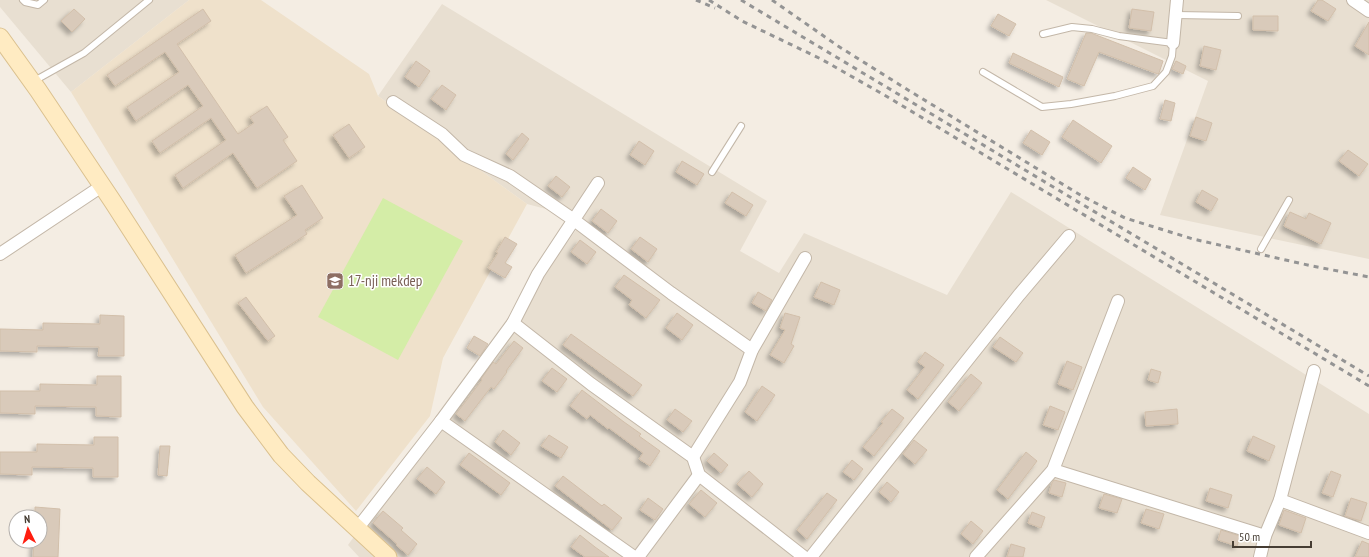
<svg xmlns="http://www.w3.org/2000/svg" width="1369" height="557" font-family="'PT Sans Narrow',sans-serif">
<defs>
<filter id="shadow"><feDropShadow dx="-3.5" dy="3.5" stdDeviation="2" flood-color="#0004"/></filter>
</defs>
<rect width="100%" height="100%" fill="#f4ede3"/>
<g fill="#e8dfd1">
<polygon points="0,0 189,0 71,92 0,7"/>
<polygon points="1046,0 1369,0 1369,259 1160,215 1208,81"/>
<polygon points="442,4 767,201 740,251 779,273 804,233 947,295 1011,192 1369,414 1369,557 359,557 348,545 584,219 527,204 378,96"/>
</g>
<polygon fill="#efe1cb" points="189,0 261,0 369,74 378,96 527,204 443,358 430,416 356,511 263,407 71,92"/>
<polygon fill="#d4eda7" points="383,198 463,241 398,360 318,317"/>
<g fill="#d9caba" stroke="#d2bfaa" filter="url(#shadow)">
<polygon points="1318,0 1322,0 1336,9 1328,21 1311,11"/>
<polygon points="74,9 85,19 72,32 61,21"/>
<polygon points="203,9 211,21 177,44 238,134 254,123 250,117 267,106 288,137 283,140 297,161 257,188 233,153 183,188 175,175 226,140 211,118 160,153 152,141 203,106 188,85 136,121 127,107 179,72 165,52 115,86 107,75"/>
<polygon points="1132,9 1154,12 1151,31 1129,28"/>
<polygon points="998,14 1016,24 1009,36 991,26"/>
<polygon points="1253,16 1278,16 1278,31 1253,30"/>
<polygon points="1369,22 1369,55 1355,46"/>
<polygon points="1086,33 1091,33 1163,61 1159,73 1158,74 1099,52 1084,86 1067,79"/>
<polygon points="1204,46 1221,50 1216,70 1200,66"/>
<polygon points="1013,53 1063,77 1059,87 1009,63"/>
<polygon points="416,61 430,71 419,87 405,77"/>
<polygon points="1176,61 1186,66 1183,74 1172,69"/>
<polygon points="442,85 456,95 446,110 431,99"/>
<polygon points="1165,100 1175,103 1171,121 1160,119"/>
<polygon points="1196,117 1212,123 1206,141 1190,136"/>
<polygon points="1073,120 1112,146 1101,163 1062,137"/>
<polygon points="349,124 365,147 349,158 333,135"/>
<polygon points="1031,130 1050,142 1042,155 1023,143"/>
<polygon points="522,133 529,139 513,160 506,154"/>
<polygon points="639,141 654,151 645,165 630,155"/>
<polygon points="1348,150 1368,164 1359,176 1339,161"/>
<polygon points="682,161 704,174 697,185 676,172"/>
<polygon points="1133,167 1151,179 1145,190 1126,178"/>
<polygon points="556,176 570,187 562,197 548,186"/>
<polygon points="302,185 323,218 305,230 307,234 246,273 235,255 297,215 284,196"/>
<polygon points="1202,190 1218,199 1211,211 1196,202"/>
<polygon points="732,192 753,205 746,216 725,203"/>
<polygon points="601,209 617,221 608,233 592,221"/>
<polygon points="1290,212 1306,219 1309,213 1331,223 1321,244 1284,226"/>
<polygon points="505,237 517,244 505,263 512,267 505,278 488,268 498,253 496,252"/>
<polygon points="640,237 657,249 648,262 631,249"/>
<polygon points="580,240 596,252 587,264 571,252"/>
<polygon points="624,275 660,300 646,318 629,305 632,300 615,287"/>
<polygon points="821,282 840,290 834,305 814,297"/>
<polygon points="758,292 772,300 766,311 752,303"/>
<polygon points="246,297 275,336 268,341 238,303"/>
<polygon points="677,313 693,325 682,340 666,328"/>
<polygon points="785,313 800,317 791,344 794,346 784,363 770,355 785,330 780,328"/>
<polygon points="100,315 124,316 124,356 98,356 99,347 37,346 37,352 0,351 0,329 43,330 43,323 100,324"/>
<polygon points="571,334 642,385 633,396 563,345"/>
<polygon points="474,336 488,344 480,356 467,348"/>
<polygon points="1000,337 1023,353 1016,362 993,347"/>
<polygon points="514,341 523,348 506,371 507,372 494,389 491,387 465,421 456,414 482,380 481,379 493,362 496,364"/>
<polygon points="925,352 944,365 918,399 907,390 925,367 918,362"/>
<polygon points="1067,361 1082,367 1073,390 1058,384"/>
<polygon points="552,368 567,379 557,392 542,381"/>
<polygon points="1151,369 1161,372 1158,383 1148,380"/>
<polygon points="971,374 982,383 959,411 948,402"/>
<polygon points="97,376 121,376 121,417 96,416 96,407 35,406 35,414 0,413 0,391 40,391 40,384 97,385"/>
<polygon points="762,386 775,395 757,421 745,412"/>
<polygon points="582,390 624,422 641,434 639,436 660,451 650,466 639,459 643,453 609,428 608,429 590,415 587,419 570,406"/>
<polygon points="1050,406 1065,412 1058,430 1043,425"/>
<polygon points="675,409 692,421 683,432 667,420"/>
<polygon points="892,409 904,418 874,456 863,447 883,423 881,422"/>
<polygon points="1177,409 1178,424 1146,426 1145,412"/>
<polygon points="503,430 520,443 511,455 495,442"/>
<polygon points="549,435 568,447 561,458 541,446"/>
<polygon points="1253,436 1275,446 1269,461 1247,451"/>
<polygon points="94,437 118,437 118,477 93,477 93,468 32,467 32,475 0,474 0,452 37,452 37,444 94,445"/>
<polygon points="914,440 927,450 915,464 903,454"/>
<polygon points="160,446 170,446 167,476 158,475"/>
<polygon points="1026,452 1037,461 1008,499 997,490"/>
<polygon points="469,453 510,483 501,495 460,465"/>
<polygon points="714,453 728,465 721,473 707,461"/>
<polygon points="852,460 863,469 854,480 843,472"/>
<polygon points="427,467 445,482 436,494 417,479"/>
<polygon points="749,471 763,484 752,497 737,484"/>
<polygon points="1331,471 1341,475 1333,497 1322,493"/>
<polygon points="563,476 602,506 604,504 622,518 612,530 555,486"/>
<polygon points="1054,480 1066,483 1062,497 1049,493 1052,483"/>
<polygon points="887,482 899,492 891,502 879,492"/>
<polygon points="1210,488 1232,495 1228,508 1206,501"/>
<polygon points="701,490 717,503 705,517 689,504"/>
<polygon points="827,493 837,500 807,539 797,530"/>
<polygon points="1104,494 1122,499 1117,513 1099,508"/>
<polygon points="648,498 663,509 655,520 640,510"/>
<polygon points="1351,498 1367,503 1361,521 1345,516"/>
<polygon points="35,507 60,509 58,557 33,557 34,541 40,541 40,517 35,517"/>
<polygon points="1146,509 1164,514 1159,529 1141,523"/>
<polygon points="1284,510 1306,518 1301,533 1279,525"/>
<polygon points="383,511 403,528 401,530 417,544 408,555 396,545 397,544 373,523"/>
<polygon points="1032,512 1045,517 1041,528 1028,523"/>
<polygon points="971,521 983,531 973,544 961,534"/>
<polygon points="1221,530 1240,536 1237,546 1218,540"/>
<polygon points="580,535 595,547 609,557 585,557 571,547"/>
<polygon points="1362,541 1369,544 1369,557 1355,557"/>
<polygon points="1011,544 1025,548 1023,557 1007,557"/>
</g>
<g fill="none" stroke-linecap="round" stroke-linejoin="round">
<defs>
<g id="lane">
<polyline points="23,0 25,2 38,5 44,0"/>
<polyline points="1176,15 1238,16"/>
<polyline points="983,72 1042,107 1071,104 1115,96 1153,86 1166,72 1172,56 1173,43 1119,36 1092,29 1072,27 1043,34"/>
<polyline points="34,81 84,53 149,0"/>
<polyline points="712,172 741,126"/>
<polyline points="1261,249 1289,200"/>
</g>
<g id="street">
<polyline points="1353,0 1369,11"/>
<polyline points="1173,43 1177,0"/>
<polyline points="393,102 442,134 464,155 510,176 574,220 671,293 752,350"/>
<polyline points="0,254 102,186"/>
<polyline points="513,323 591,384 693,457 699,475 804,557"/>
<polyline points="441,421 634,557"/>
<polyline points="693,457 740,382 752,350 805,258"/>
<polyline points="1053,470 1265,536"/>
<polyline points="1280,500 1369,533"/>
<polyline points="357,529 441,421 513,323 538,274 598,183"/>
<polyline points="638,557 699,475"/>
<polyline points="811,557 1019,295 1069,236"/>
<polyline points="976,557 1053,470 1118,301"/>
<polyline points="1260,557 1265,536 1280,500 1314,371"/>
</g>
<polyline id="secondary" points="0,37 38,90 113,202 245,407 281,455 308,483 388,557"/>
</defs>
<use href="#lane" stroke="#c3b7a8" stroke-width="8"/>
<use href="#street" stroke="#c3b7a8" stroke-width="14"/>
<use href="#secondary" stroke="#dbc18f" stroke-width="19"/>
<use href="#lane" stroke="#fff" stroke-width="6"/>
<use href="#street" stroke="#fff" stroke-width="12"/>
<use href="#secondary" stroke="#ffebc2" stroke-width="17"/>
<g stroke="#949494" stroke-width="3" stroke-dasharray="5 5" stroke-linecap="butt">
<polyline points="696,0 715,8"/>
<polyline points="709,0 742,21 821,59 886,96 1369,386"/>
<polyline points="741,0 1369,376"/>
<polyline points="772,0 838,46 908,90 1082,196 1125,218 1193,239 1312,266 1369,277"/>
</g>
</g>
<defs>
<symbol id="school-square" viewBox="-11 -11 22 22"><rect x="-9" y="-9" width="18" height="18" rx="4" fill="#8d6e63" stroke="#fff"/><path d="M0-5L7-2L0 1L-7-2ZM-4 1L0 2.5L4 1V4Q0 6-4 4Z" fill="#fff"/></symbol>
</defs>
<g fill-rule="evenodd">
<use href="#school-square" x="325" y="271" width="20" height="20"/>
</g>
<g text-anchor="middle" stroke-width="3" stroke-linejoin="round" paint-order="stroke">
<g font-size="15" fill="#785e54" stroke="#fff" text-anchor="start">
<text x="348" y="286">17-nji mekdep</text>
</g>
</g>
<g transform="translate(28 529) rotate(355)"><circle r="19" fill="#ffffff" stroke="#b5b1ad"/>
<path d="M0-3L7 15L0 10L-7 15Z" fill="#ff1d0f"/>
<text y="-6" font-size="11" font-weight="bold" text-anchor="middle" fill="#463d33">N</text>
</g>
<path d="M1233 541v6h78v-6" fill="none" stroke="#463d33" stroke-width="2"/>
<text x="1239" y="541" font-size="12" fill="#463d33" stroke="#ffffff" stroke-width="3" paint-order="stroke">50 m</text>
</svg>
